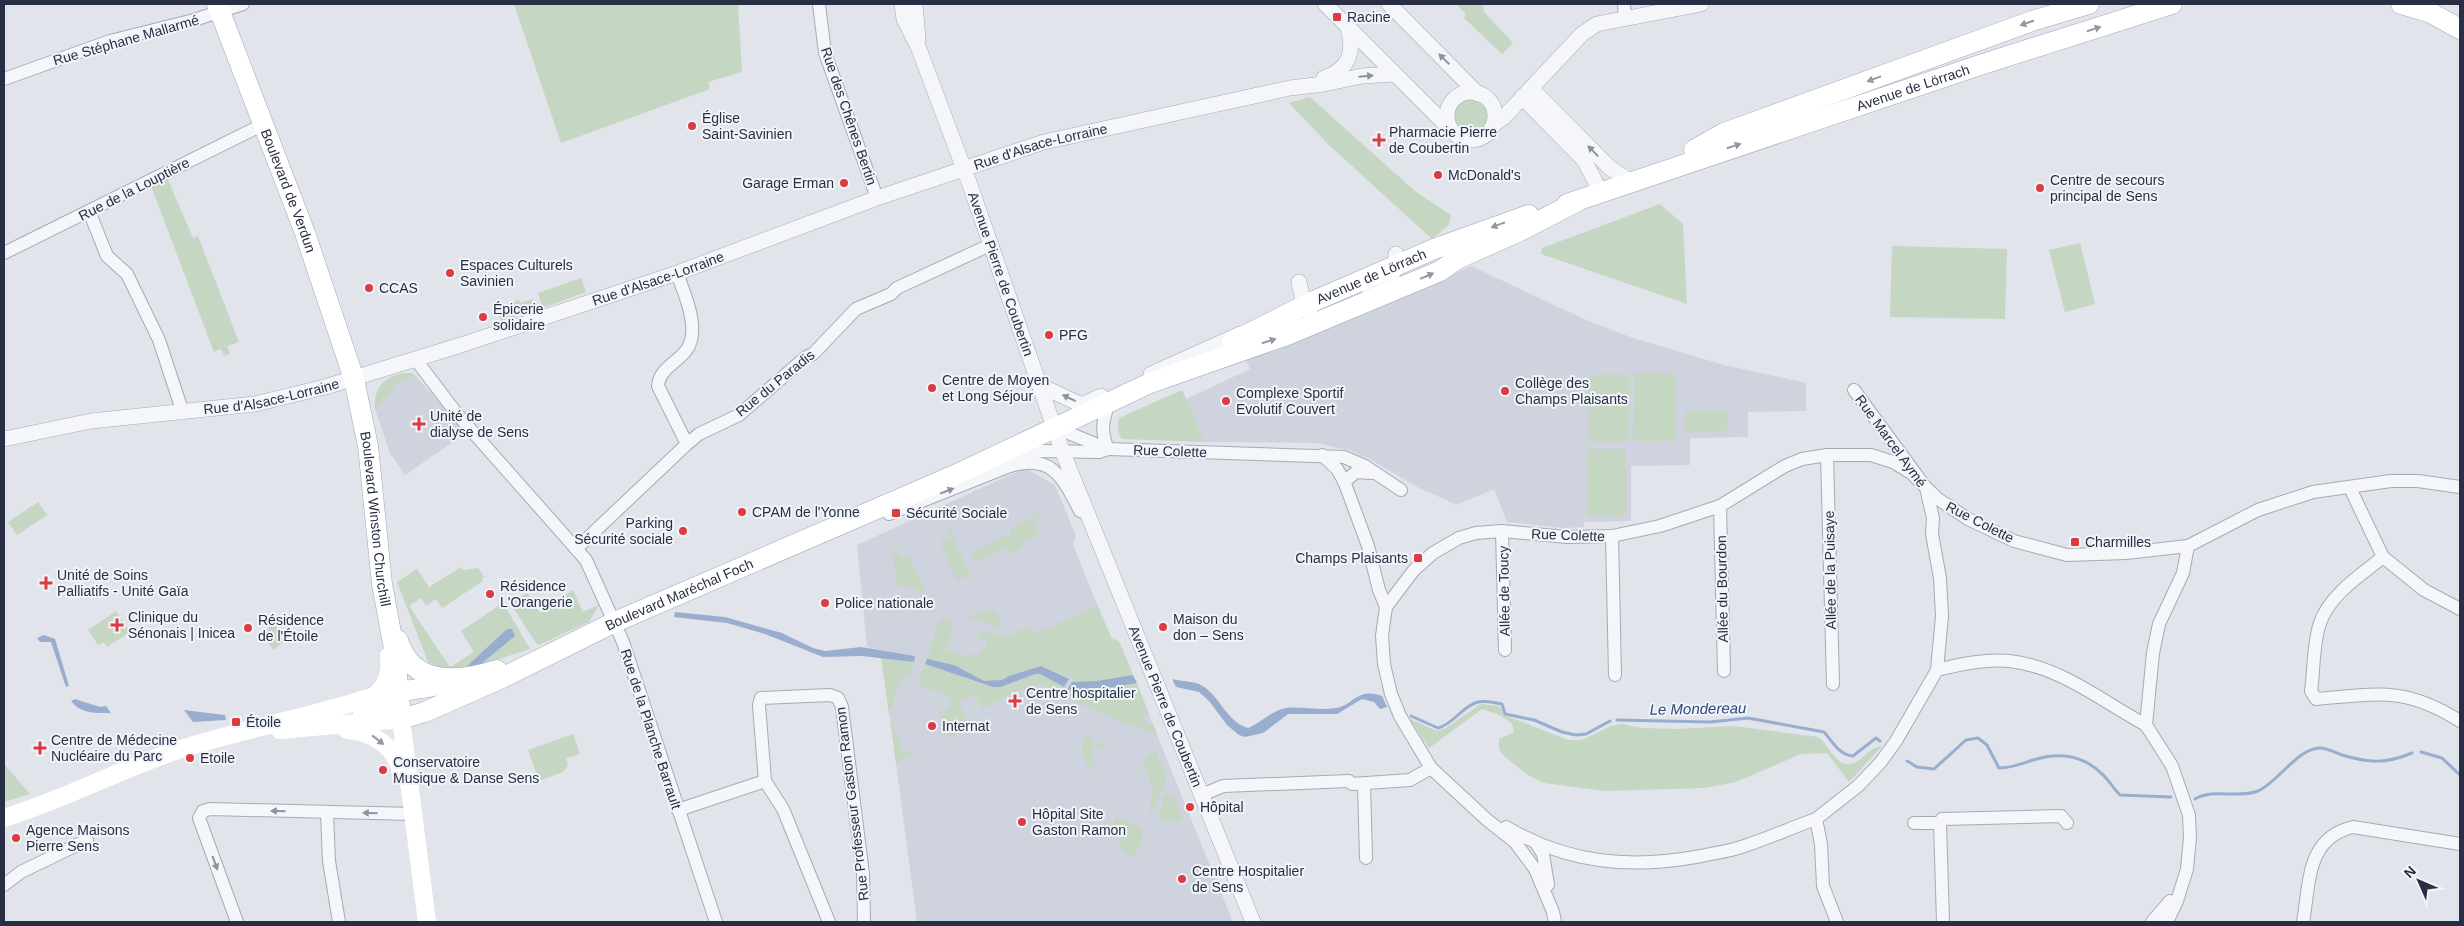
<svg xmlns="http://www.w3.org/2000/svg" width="2464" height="926" font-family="Helvetica,sans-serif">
<rect width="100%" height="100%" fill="#e1e4eb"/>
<g fill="#cfd3de">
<polygon points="1471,266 1586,320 1633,338 1724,365 1806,383 1806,411 1748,412 1748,437 1690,438 1690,465 1631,466 1631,521 1584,522 1584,527 1564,528 1507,522 1494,489 1457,505 1419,488 1370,459 1349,450 1315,443 1205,442 1186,399 1250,369 1246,360"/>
<polygon points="416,376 466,433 405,475 390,453 375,409 400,381"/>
<polygon points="1025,468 1055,485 1076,536 1073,545 1094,597 1112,639 1119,641 1233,922 917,922 881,650 867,647 857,545"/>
</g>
<g fill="#c5d6c2">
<polygon points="514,4 738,4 742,72 708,82 710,89 561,143"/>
<polygon points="1456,4 1483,4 1484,12 1513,43 1502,54 1464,18 1466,14"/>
<polygon points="1310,97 1416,192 1451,215 1449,225 1432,239 1329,145 1289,103"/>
<circle cx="1470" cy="117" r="17"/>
<polygon points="168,180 193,238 198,236 239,342 227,346 230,354 224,356 221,349 214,352 151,186"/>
<polygon points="1660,204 1683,224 1687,304 1541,254 1542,248"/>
<polygon points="2080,243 2095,304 2065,312 2049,250"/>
<polygon points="1892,246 2007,249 2005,319 1890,317"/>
<polygon points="581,278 586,292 543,308 538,293"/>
<polygon points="532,299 535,310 501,321 497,308 519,300 520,303"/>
<path d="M412,373L416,376L400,381L375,409C373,385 389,372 412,373Z"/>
<polygon points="1634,373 1676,373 1676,441 1633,441"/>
<polygon points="1629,374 1629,442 1589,442 1589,375"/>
<path d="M1182,390L1205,442L1122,439C1118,434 1117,424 1119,418Z"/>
<polygon points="1685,411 1728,411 1727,431 1685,431"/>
<rect x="1588" y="449" width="38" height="67"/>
<polygon points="38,502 47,515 17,535 8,522"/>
<polygon points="1041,514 1042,516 1033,520 1040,535 1021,543 1023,547 1009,553 1006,548 974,562 970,553 1009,535 1011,528"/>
<polygon points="949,528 970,575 957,581 940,541 950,537 947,529"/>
<polygon points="898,551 901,558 908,555 925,590 919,592 913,588 897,585 892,552"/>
<polygon points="461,567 463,570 478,568 484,577 482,579 483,581 442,608 436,599 426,606 421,598 409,606 450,667 474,652 461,631 503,603 530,649 480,665 515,636 463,670 450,671 428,662 397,582 417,569 429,587"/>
<polygon points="573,590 583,612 599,605 589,622 539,645 536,643 510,603 527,593 540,613"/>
<polygon points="1097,605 1112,639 1119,641 1133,675 1097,681 1072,682 1073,679 1041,666 1009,676 1002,680 984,681 954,665 927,659 938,624 942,619 950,621 953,629 946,650 970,657 972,653 979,655 981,650 984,651 988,641 977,637 979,631 1004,637 1031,626 1035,634"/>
<path d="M985,609C996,611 998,615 1003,625L1001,628L968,617Z"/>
<polygon points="116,611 130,632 107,647 104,642 98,645 88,630"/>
<polygon points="274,624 286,640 273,650 261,633"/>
<polygon points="881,657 914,662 911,674 901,679 889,714"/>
<path d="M925,664C950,671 974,686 1000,686C1014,687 1026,675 1040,674L1064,687L1060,693L1041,684L1022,688L982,709L975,695L959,701L968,723L956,727L959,734L949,738L939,712L947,709L952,696L918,685Z"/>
<polygon points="1137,683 1149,714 1143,716 1147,726 1153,724 1158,736 1084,706 1064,696 1067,690 1102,689"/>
<path d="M1481,704L1499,706L1504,715L1568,740H1582L1611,726L1621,724L1642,728L1678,729L1734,726L1818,737C1828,744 1834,761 1845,764C1859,768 1868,746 1882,746L1849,782L1827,753L1801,754L1736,782L1704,788L1605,791L1544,783L1528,775L1503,755L1499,749V739L1514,732L1512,723L1499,715L1482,709L1429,748L1410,719L1437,731L1446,728Z"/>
<polygon points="890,719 903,750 914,754 896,763"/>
<polygon points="573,734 580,754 566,758 568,766 563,772 539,781 528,750"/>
<path d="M1089,734L1094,746L1105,742V744L1090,751L1097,770L1087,766C1082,753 1078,745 1089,734Z"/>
<polygon points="1156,752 1167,778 1149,817 1153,789 1143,762 1148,753"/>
<polygon points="4,764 30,794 4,802"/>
<polygon points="1167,794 1175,798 1183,818 1180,823 1161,820 1158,816 1164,796"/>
<path d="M1116,817C1137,827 1154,828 1134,856H1131L1123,851L1113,824Z"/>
</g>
<g fill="#99aecf">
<polygon points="675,612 725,617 782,633 813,648 825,651 861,647 915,656 914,662 862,656 823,657 765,634 727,623 674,617"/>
<polygon points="507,629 512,629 515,636 480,665 463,670"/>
<polygon points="44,635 55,639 69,686 66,687 51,642 40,642 37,638"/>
<polygon points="927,659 954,665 984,681 1002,680 1009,676 1041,666 1069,679 1064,687 1040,674 1035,674 1001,687 993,687 925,664"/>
<polygon points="1133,675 1137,683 1102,689 1067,690 1072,682 1097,681"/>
<path d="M1172,679C1180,681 1191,681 1199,684C1219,693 1226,722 1248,728C1261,723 1272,710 1286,708C1302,706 1319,711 1336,708C1355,705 1356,687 1382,696L1387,707L1380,709L1374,702L1362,699L1337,714H1288L1263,733L1245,737L1239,735L1227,725L1209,701L1199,692L1176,687Z"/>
<path d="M75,699L100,707L106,706L111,713C95,713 81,714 71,701Z"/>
<polygon points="184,710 225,715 226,720 193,722"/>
</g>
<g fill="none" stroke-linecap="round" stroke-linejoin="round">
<g stroke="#99aecf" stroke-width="3">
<path d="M1411,716L1438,728C1454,724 1462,706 1478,702C1485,700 1494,703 1502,704L1505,714L1534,720L1562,732L1576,735L1586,734L1610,721"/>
<path d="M1617,720L1710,722L1748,718L1824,732C1833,742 1839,755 1853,756L1876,738L1880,741"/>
<polyline points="2421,752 2442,758 2460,775"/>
<path d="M1907,761L1917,767L1934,769L1966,740L1978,738L1987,745L1999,768C2012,768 2021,764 2033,760C2059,752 2082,754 2102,774C2109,780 2113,788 2120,795L2171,797"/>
<path d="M2195,799C2214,788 2237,799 2258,791C2277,783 2298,748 2320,748C2327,748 2336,753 2342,755C2369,763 2386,764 2412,753"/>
</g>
<defs>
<g id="minor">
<polyline points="819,4 825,53 877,198"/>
<polyline points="1624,4 1625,19"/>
<polyline points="4,79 110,41 194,20 243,4"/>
<polyline points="89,211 107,256 127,274 159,340 182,410"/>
<polyline points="4,253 264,124"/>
<path d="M677,273C684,293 699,325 689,346C682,361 659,367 658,386L687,444"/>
<polyline points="416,360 457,414 586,560 623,642 716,922"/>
<polyline points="1056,428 1108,449 1344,457 1365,466 1401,490"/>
<path d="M1108,449C1100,431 1103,420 1109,402"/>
<polyline points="1322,455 1337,469 1344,481 1368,546 1379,590 1386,607 1382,636 1384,664 1391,694 1400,716 1431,768 1486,819 1515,842 1535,869 1553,912 1555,922"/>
<polyline points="1827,455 1833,684"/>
<polyline points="1015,459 1041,451 1099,452 1108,449"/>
<polyline points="1344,482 1356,472 1372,473"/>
<polyline points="2350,488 2383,557 2424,590 2460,609"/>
<polyline points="1720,506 1724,671"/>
<path d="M889,514L1010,466C1052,453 1063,478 1080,511"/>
<polyline points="1502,531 1505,650"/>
<polyline points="1612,536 1615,675"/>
<polyline points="576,549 687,444 699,434 739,415 806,357 813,354 856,309 891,294 897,288 990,245"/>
<path d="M2383,557C2361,575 2330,594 2320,623C2313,643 2314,670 2311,691L2316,699C2378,694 2404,686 2460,721"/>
<polyline points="1386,607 1414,570 1433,553 1459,538 1476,533 1502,531 1567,537 1612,536 1660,526 1720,506 1785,466 1802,459 1827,455 1871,455 1893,462 1911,473 1938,499 1968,519 2014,541 2067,555 2126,553 2188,546 2258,510 2313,492 2391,481 2418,481 2460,487"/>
<path d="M1937,670C1961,664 1985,659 2009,661C2060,666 2103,702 2146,725"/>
<polyline points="765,781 759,705 761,698 830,695 838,698 842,707 863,874 864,922"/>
<polyline points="1364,784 1366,858"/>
<polyline points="1202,795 1223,786 1349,781 1352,784 1410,780 1431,768"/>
<polyline points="678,810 765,781 783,809 829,922"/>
<polyline points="327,813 329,861 339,922"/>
<polyline points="1914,823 1940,823 1942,819 2061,816 2067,823"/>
<polyline points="1940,823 1943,922"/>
<path d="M1506,827C1568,864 1632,869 1701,856C1713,853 1726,852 1738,848C1765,840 1790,828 1816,819"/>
<polyline points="1536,843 1543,854 1548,885"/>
<polyline points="4,885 21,872 87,840"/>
<polyline points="237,922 199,818 203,811 210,809 413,814"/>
<polyline points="1837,922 1823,886 1821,844 1816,819 1858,786 1880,763 1896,741 1937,670 1942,616 1940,578 1932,534 1933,518 1926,488 1854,390"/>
<polyline points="2152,922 2170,901"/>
<polyline points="2167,922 2177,901 2187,869 2190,837 2189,815 2172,766 2146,725 2153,653 2159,624 2183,573 2188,546"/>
<path d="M2303,922C2310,883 2306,838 2353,827L2460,844"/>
</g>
<g id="tertiary">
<path id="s1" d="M902,4L904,19L919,49L970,185L1063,453L1253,922"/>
<polyline points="915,4 918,40"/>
<polyline points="1325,4 1454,133"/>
<polyline points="1389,4 1478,94"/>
<path d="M1324,78C1349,69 1355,53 1348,28"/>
<polyline points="1531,88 1609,167 1631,182"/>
<circle cx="1471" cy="116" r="24"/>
<polyline points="1522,97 1584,160 1596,183 1596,195"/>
<polyline points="1493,125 1504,117 1582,34 1597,24 1701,4"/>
<polyline points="1299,282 1303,300 1310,313"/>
<path d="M1370,293C1391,284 1395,276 1396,254"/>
<polyline points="1151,374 1240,334"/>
<polyline points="1039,385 1082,405 1101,396"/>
<path id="s2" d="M4,439L91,421L255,404L325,387L461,345L677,273L877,198L1044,142L1290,88L1324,84L1362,76L1394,74"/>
</g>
<g id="primary">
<path id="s3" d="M217,4L305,233L354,379L368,446L382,584L395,654L401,719L425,712L502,678L615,622L955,475L1150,383L1287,335L1440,271L1457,259L1518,232L1578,201"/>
<polyline points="2401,4 2431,13 2460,29"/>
<polyline points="1694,150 1724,133 2032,21 2089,4"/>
<path id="s4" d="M1567,204L1980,65L2172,4"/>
<path id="s5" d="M1232,342L1305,305L1434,249L1529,215"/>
<path d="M398,640C412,687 459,682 497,670"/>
<polyline points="374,696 453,683"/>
</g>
</defs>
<use href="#minor" stroke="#a6aab6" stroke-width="14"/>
<use href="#tertiary" stroke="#a6aab6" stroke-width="16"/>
<use href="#primary" stroke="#9fa7b8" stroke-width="21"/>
<use href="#minor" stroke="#f5f6f9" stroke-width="12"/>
<use href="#tertiary" stroke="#f5f6f9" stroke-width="15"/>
<g stroke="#fff" stroke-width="18">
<path d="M362,714C375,712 386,706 400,704"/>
<polyline points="280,730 401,719 427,922"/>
<path d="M347,730C372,731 398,748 401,774"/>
<path d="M4,818C66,799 122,768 184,748C247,728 312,717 374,696C388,686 391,672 389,656"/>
</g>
<use href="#primary" stroke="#fff" stroke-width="20"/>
</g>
<defs><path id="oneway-solid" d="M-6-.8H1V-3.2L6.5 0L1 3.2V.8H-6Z" transform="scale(1.25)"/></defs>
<g fill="#9497a2">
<use href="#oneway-solid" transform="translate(2027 23) rotate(161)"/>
<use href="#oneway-solid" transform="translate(2094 29) rotate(-18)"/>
<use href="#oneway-solid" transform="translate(1874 79) rotate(160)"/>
<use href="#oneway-solid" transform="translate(1734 146) rotate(-18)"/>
<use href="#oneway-solid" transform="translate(1498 225) rotate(160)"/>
<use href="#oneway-solid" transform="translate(1427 276) rotate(-23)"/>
<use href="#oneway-solid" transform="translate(1269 341) rotate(-18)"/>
<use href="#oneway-solid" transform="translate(378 740) rotate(38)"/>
</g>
<g fill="#8e929f">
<use href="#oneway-solid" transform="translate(1444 59) rotate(-135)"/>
<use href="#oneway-solid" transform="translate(1366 76) rotate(-5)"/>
<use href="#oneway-solid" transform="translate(1593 151) rotate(-134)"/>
<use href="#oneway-solid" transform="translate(1069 398) rotate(-155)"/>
<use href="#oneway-solid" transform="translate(947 491) rotate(-21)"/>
<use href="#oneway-solid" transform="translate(278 811) rotate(-178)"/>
<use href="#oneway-solid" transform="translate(370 813) rotate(-179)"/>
<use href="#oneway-solid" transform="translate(215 863) rotate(70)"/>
</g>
<g fill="#db3b43" stroke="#f1f4f8" stroke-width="2">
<rect x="1332" y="12" width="10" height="10" rx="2.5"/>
<circle cx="692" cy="126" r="5"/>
<path d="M1376.5 132.5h5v5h5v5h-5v5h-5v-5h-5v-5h5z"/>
<circle cx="1438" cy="175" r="5"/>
<circle cx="844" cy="183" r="5"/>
<circle cx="2040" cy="188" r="5"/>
<circle cx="450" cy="273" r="5"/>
<circle cx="369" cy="288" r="5"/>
<circle cx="483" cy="317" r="5"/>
<circle cx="1049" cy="335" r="5"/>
<circle cx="932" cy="388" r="5"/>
<circle cx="1505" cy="391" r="5"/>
<circle cx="1226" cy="401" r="5"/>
<path d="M416.5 416.5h5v5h5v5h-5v5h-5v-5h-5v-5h5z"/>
<circle cx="742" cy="512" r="5"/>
<rect x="891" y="508" width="10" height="10" rx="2.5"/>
<circle cx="683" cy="531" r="5"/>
<rect x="2070" y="537" width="10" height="10" rx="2.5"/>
<rect x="1413" y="553" width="10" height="10" rx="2.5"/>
<path d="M43.5 575.5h5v5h5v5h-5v5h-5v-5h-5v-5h5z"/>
<circle cx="490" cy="594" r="5"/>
<circle cx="825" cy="603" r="5"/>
<path d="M114.5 617.5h5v5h5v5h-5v5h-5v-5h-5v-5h5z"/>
<circle cx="1163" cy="627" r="5"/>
<circle cx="248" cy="628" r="5"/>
<path d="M1012.5 693.5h5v5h5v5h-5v5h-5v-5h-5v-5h5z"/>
<rect x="231" y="717" width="10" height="10" rx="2.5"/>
<circle cx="932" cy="726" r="5"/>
<path d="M37.5 740.5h5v5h5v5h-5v5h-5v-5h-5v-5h5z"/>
<circle cx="190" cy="758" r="5"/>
<circle cx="383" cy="770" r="5"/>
<circle cx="1190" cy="807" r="5"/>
<circle cx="1022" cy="822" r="5"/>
<circle cx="16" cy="838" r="5"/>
<circle cx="1182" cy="879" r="5"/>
</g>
<g text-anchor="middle" stroke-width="4" stroke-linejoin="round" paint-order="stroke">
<g font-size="14" fill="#282f45" stroke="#f1f4f8" text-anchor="start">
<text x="1347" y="22">Racine</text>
<text x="702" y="123">Église<tspan x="702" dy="16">Saint-Savinien</tspan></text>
<text x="1389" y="137">Pharmacie Pierre<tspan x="1389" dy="16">de Coubertin</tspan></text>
<text x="1448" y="180">McDonald's</text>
<text x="2050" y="185">Centre de secours<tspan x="2050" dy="16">principal de Sens</tspan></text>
<text x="834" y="188" text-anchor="end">Garage Erman</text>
<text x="460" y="270">Espaces Culturels<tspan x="460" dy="16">Savinien</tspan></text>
<text x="379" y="293">CCAS</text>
<text x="493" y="314">Épicerie<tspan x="493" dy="16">solidaire</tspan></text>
<text x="1059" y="340">PFG</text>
<text x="942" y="385">Centre de Moyen<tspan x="942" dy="16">et Long Séjour</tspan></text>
<text x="1515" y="388">Collège des<tspan x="1515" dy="16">Champs Plaisants</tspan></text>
<text x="1236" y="398">Complexe Sportif<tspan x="1236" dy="16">Evolutif Couvert</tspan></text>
<text x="430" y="421">Unité de<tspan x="430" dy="16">dialyse de Sens</tspan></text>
<text x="752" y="517">CPAM de l'Yonne</text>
<text x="906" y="518">Sécurité Sociale</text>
<text x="673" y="528" text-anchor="end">Parking<tspan x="673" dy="16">Sécurité sociale</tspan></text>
<text x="2085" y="547">Charmilles</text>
<text x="1408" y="563" text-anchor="end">Champs Plaisants</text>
<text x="57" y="580">Unité de Soins<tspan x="57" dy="16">Palliatifs - Unité Gaïa</tspan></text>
<text x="500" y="591">Résidence<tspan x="500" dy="16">L'Orangerie</tspan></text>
<text x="835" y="608">Police nationale</text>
<text x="128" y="622">Clinique du<tspan x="128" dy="16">Sénonais | Inicea</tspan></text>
<text x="1173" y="624">Maison du<tspan x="1173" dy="16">don – Sens</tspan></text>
<text x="258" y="625">Résidence<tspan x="258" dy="16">de l'Étoile</tspan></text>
<text x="1026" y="698">Centre hospitalier<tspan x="1026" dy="16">de Sens</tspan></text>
<text x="246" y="727">Étoile</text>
<text x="942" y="731">Internat</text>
<text x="51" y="745">Centre de Médecine<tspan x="51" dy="16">Nucléaire du Parc</tspan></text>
<text x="200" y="763">Etoile</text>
<text x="393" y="767">Conservatoire<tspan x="393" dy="16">Musique &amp; Danse Sens</tspan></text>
<text x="1200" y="812">Hôpital</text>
<text x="1032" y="819">Hôpital Site<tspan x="1032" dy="16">Gaston Ramon</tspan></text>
<text x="26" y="835">Agence Maisons<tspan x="26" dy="16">Pierre Sens</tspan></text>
<text x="1192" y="876">Centre Hospitalier<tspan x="1192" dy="16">de Sens</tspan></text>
</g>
<g font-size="14" fill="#282f45" stroke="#f1f4f8">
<text transform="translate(126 40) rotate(-16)" y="5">Rue Stéphane Mallarmé</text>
<text dy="5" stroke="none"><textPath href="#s4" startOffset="365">Avenue de Lörrach</textPath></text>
<text transform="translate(849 116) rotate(71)" y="5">Rue des Chênes Bertin</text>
<text dy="5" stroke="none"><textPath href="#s2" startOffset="1081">Rue d'Alsace-Lorraine</textPath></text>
<text transform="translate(134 189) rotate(-27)" y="5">Rue de la Louptière</text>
<text dy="5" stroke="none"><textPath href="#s3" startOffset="200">Boulevard de Verdun</textPath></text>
<text dy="5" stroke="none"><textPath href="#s1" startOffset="288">Avenue Pierre de Coubertin</textPath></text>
<text dy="5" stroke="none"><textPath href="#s5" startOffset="154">Avenue de Lörrach</textPath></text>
<text dy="5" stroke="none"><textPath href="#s2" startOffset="676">Rue d'Alsace-Lorraine</textPath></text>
<text transform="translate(775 383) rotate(-39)" y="5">Rue du Paradis</text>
<text dy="5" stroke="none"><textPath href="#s2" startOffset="271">Rue d'Alsace-Lorraine</textPath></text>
<text transform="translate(1891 441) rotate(54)" y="5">Rue Marcel Aymé</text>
<text transform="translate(1170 451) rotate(2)" y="5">Rue Colette</text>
<text dy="5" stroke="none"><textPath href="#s3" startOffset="541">Boulevard Winston Churchill</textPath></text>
<text transform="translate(1980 522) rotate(27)" y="5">Rue Colette</text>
<text transform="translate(1568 535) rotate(2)" y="5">Rue Colette</text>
<text transform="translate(1830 570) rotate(-91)" y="5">Allée de la Puisaye</text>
<text transform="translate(1722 589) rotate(-91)" y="5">Allée du Bourdon</text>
<text transform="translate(1504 591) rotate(-91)" y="5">Allée de Toucy</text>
<text dy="5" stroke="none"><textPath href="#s3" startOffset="1048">Boulevard Maréchal Foch</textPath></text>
<text dy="5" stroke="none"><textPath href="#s1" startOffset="751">Avenue Pierre de Coubertin</textPath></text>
<text transform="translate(651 729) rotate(72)" y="5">Rue de la Planche Barrault</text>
<text transform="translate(852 804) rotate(-97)" y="5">Rue Professeur Gaston Ramon</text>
</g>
<g font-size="15" font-style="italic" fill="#2d497d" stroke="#f1f4f8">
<text transform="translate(1698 709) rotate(-1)" y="5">Le Mondereau</text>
</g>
</g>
<rect width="2464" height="926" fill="none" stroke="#282f45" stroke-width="10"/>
<g transform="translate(2419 881) rotate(315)" stroke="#f1f4f8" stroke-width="4" paint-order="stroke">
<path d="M0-4L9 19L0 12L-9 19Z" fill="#282f45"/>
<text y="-8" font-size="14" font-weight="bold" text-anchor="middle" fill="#282f45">N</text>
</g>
</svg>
